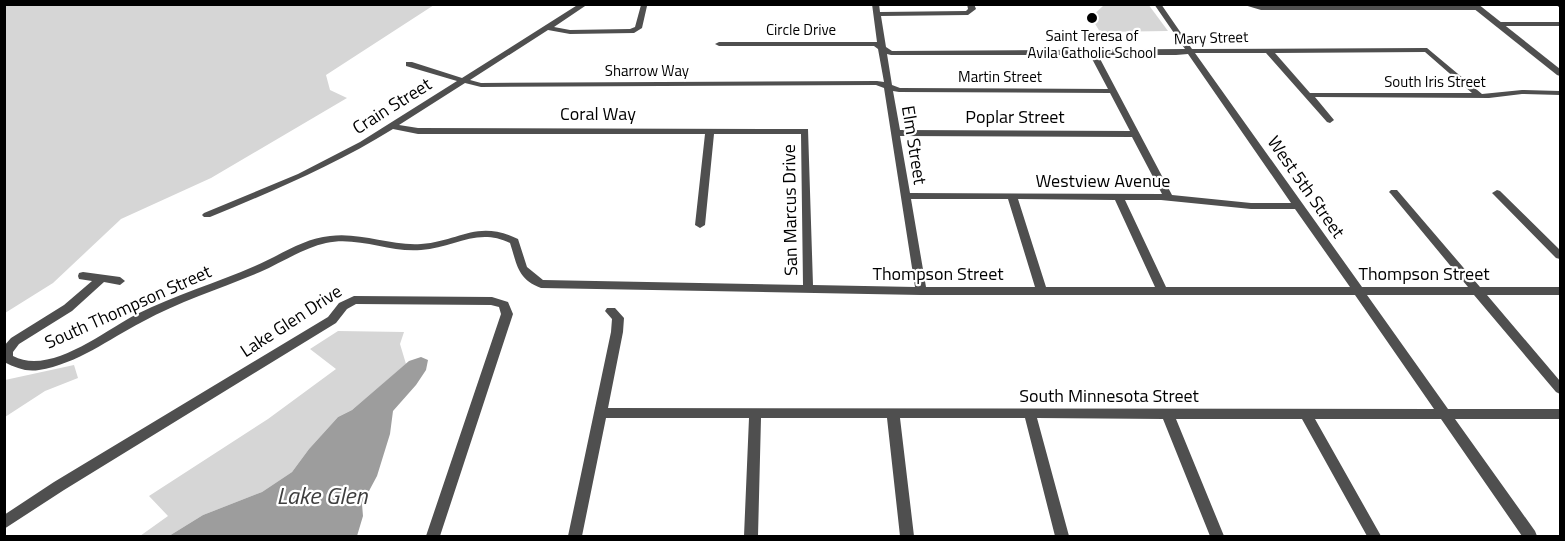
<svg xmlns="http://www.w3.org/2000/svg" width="1565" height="541" font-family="'Titillium Web',sans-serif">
<rect width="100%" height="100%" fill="#fff"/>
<g fill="#d6d6d6">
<polygon points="5,4 434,4 434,5 326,75 330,90 347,98 211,178 121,219 53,283 5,313"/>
<polygon points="1148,4 1168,31 1100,32 1091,17 1103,6"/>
<polygon points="338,331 404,332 400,344 406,364 352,410 338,417 309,449 292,472 262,492 203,515 169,536 140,536 168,516 149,496 268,419 336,369 310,349"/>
<polygon points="74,365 78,378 45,391 5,417 5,380"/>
</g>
<polygon fill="#9d9d9d" points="421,357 428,360 426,370 416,385 393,411 390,434 377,476 362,504 363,516 357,536 169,536 203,515 262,492 292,472 309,449 338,417 352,410 409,361"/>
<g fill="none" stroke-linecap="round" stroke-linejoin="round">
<g fill="#4f4f4f" fill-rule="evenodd">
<path d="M579,4H588L554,27L570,30L630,29L635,27L641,5L647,6L642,28L634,33L570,34L548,30L470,80L481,83L877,81L884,82L878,49L874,46H719L715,44L719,42H877L872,4H879L880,12L966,11L968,9L967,4H974L976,9L968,15L881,16L886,47L892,51L1185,49L1154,4H1161L1192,49L1427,48L1482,94L1522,90L1560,91V95L1522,94L1489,98L1315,97L1334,120L1330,123L1327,122L1266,53H1195L1362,287H1468L1391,194L1389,192L1391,190H1397L1480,287H1560V295H1487L1560,381V394L1556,392L1474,295H1367L1448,409H1560V419H1455L1535,531L1537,536H1522L1441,419H1315L1381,536H1367L1302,419H1176L1224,536H1210L1163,419L1037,418L1069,536H1055L1025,418H900L914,536H900L887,418H761L758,536H744L749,418H606L582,536H568L611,332L612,319L605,311L607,308H615L624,318L623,332L608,408L1434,409L1355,295H921L541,288C517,279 517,264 510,243C477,227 454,248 421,250C390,253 358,236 326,243C303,248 281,263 260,272C220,289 180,301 142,322C109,339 77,364 39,370C26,372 16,368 4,362V346L11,338L64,305L92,281L79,279L78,276L79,273L83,272L120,277L125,281L120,285L104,282L72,311L19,344L13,352V356C50,376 104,331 137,314C175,295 216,283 255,266C279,256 304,238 330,236C361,232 390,246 421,244C460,241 477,219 518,239L527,267L543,280L803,285L801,134H714L705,225L700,228L695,225L705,134H418L393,129C335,165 273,191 210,217H204L202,215L204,213L298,174L360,142L457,81L406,66V62H412L462,78ZM1425,52L1472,93H1310L1275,53ZM887,54L891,55H1090L1108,89L900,88L892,85ZM1188,54L1291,203H1251L1172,195L1098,55H1176ZM465,83L481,87L876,85L884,88L915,287L813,285L808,129L418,128L399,125ZM893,91L899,92L1110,93L1130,131L900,130ZM900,136L1132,137L1162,194L910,193ZM911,199H1008L1035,287H926ZM1018,199L1115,200L1155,287H1046ZM1125,200H1161L1251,209H1295L1350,287H1166Z"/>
<polygon points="1241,4 1477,6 1481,8 1477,10 1261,10"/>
<polygon points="1555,4 1560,4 1560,8"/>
<polygon points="1495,22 1560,22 1560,26 1498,26 1494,24"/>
<polygon points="1497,190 1500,191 1560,250 1560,259 1556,258 1494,195 1492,193"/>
<polygon points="354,296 492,297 508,302 513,314 440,536 426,536 501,314 499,307 491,305 356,304 347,309 336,323 64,490 4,529 4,515 54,482 328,317 339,303"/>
</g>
<polygon fill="#4f4f4f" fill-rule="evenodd" points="1468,4 1478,4 1560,69 1560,76 1557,75"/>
</g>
<circle fill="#000" stroke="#fff" stroke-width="2" cx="1092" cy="18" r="6"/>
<g text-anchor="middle" stroke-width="4.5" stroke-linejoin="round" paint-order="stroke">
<g font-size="15" fill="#000" stroke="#fff">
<text x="801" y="35">Circle Drive</text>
<text transform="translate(1211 38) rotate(-2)" y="5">Mary Street</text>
<text x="647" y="76">Sharrow Way</text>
<text x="1000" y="82">Martin Street</text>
<text x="1435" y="87">South Iris Street</text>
</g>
<g font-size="15" fill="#000" stroke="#fff">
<text x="1092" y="41">Saint Teresa of<tspan x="1092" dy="17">Avila Catholic School</tspan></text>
</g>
<g font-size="18" fill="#000" stroke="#fff">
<text transform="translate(392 106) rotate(-32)" y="6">Crain Street</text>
<text x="598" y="120">Coral Way</text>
<text x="1015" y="123">Poplar Street</text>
<text transform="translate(914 145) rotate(81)" y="6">Elm Street</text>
<text x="1103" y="187">Westview Avenue</text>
<text transform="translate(1306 187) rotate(55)" y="6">West 5th Street</text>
<text transform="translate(790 210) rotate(-91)" y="6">San Marcus Drive</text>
<text x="938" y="280">Thompson Street</text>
<text x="1424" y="280">Thompson Street</text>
<text transform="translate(128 307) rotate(-24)" y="6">South Thompson Street</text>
<text transform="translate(291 321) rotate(-33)" y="6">Lake Glen Drive</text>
<text x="1109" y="402">South Minnesota Street</text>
</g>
<g font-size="24" font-style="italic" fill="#3e3e3e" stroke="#fff">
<text x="322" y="504">Lake Glen</text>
</g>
</g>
<rect width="1565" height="541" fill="none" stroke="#000000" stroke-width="12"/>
</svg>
